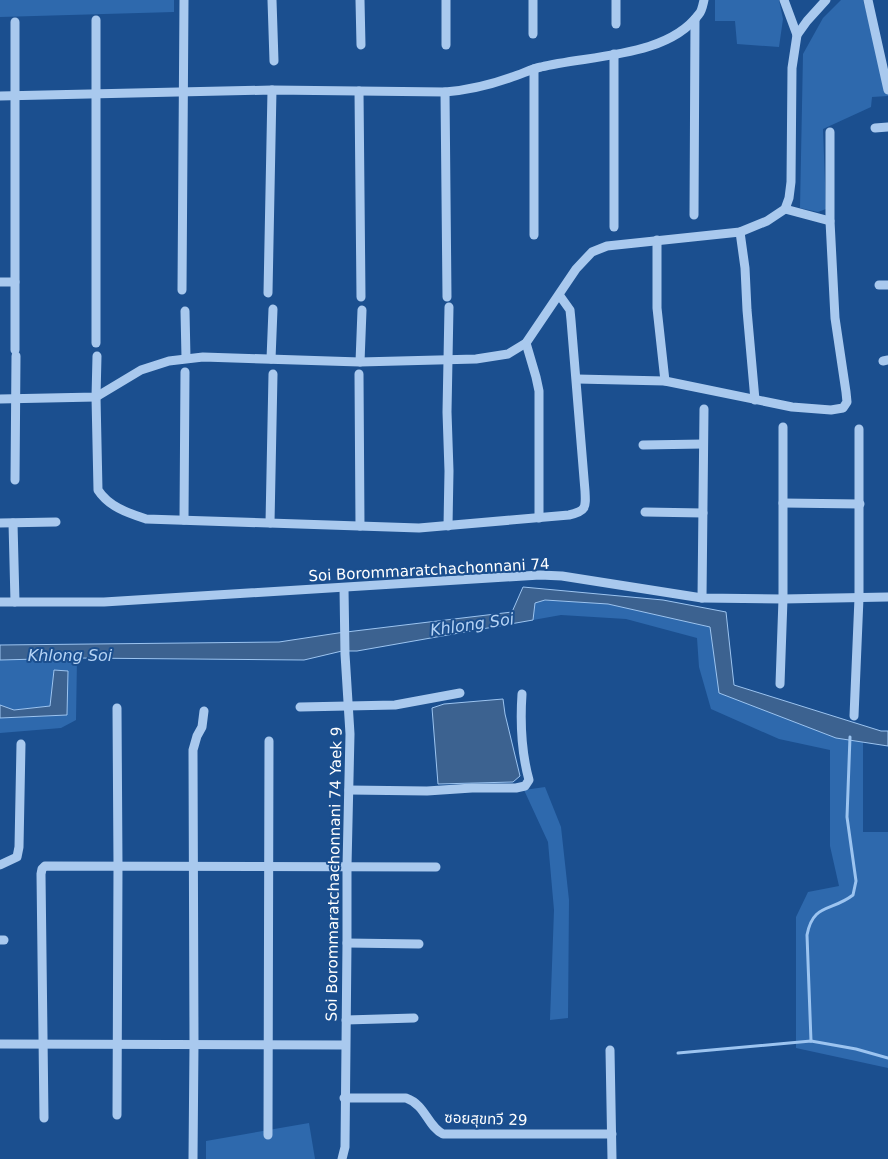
<svg xmlns="http://www.w3.org/2000/svg" width="888" height="1159" font-family="'DejaVu Sans','Noto Sans Thai',sans-serif">
<rect width="100%" height="100%" fill="#1b4f8f"/>
<g fill="#2e69ad">
<polygon points="0,0 174,0 174,12 0,17"/>
<polygon points="715,0 779,0 783,19 779,47 737,44 735,21 715,21"/>
<polygon points="841,0 863,0 888,90 888,96 872,97 871,107 823,129 826,209 818,212 800,208 803,54 823,18"/>
<polygon points="545,600 608,604 710,627 720,693 836,738 863,742 863,832 888,832 888,1068 796,1048 796,917 808,892 839,886 830,846 830,750 779,739 711,709 699,667 697,638 626,619 561,615 533,620 535,602"/>
<polygon points="77,658 76,720 61,728 0,733 0,718 67,715 68,671 54,670 51,706 14,710 0,705 0,660"/>
<polygon points="545,787 561,827 569,900 568,1018 550,1020 554,910 548,842 524,790"/>
<polygon points="309,1123 315,1159 206,1159 206,1141"/>
</g>
<g fill="#3c6290" stroke="#9cc4f0">
<polygon points="523,587 663,600 726,612 734,685 881,731 888,731 888,746 836,738 719,693 710,627 608,604 545,600 535,603 533,620 357,651 342,651 304,660 77,658 0,660 0,645 279,642 338,633 512,612"/>
<polygon points="54,670 68,671 67,715 0,718 0,705 14,710 50,706"/>
<polygon points="503,699 505,714 520,776 513,782 438,784 432,708 444,704"/>
</g>
<g fill="none" stroke-linecap="round" stroke-linejoin="round">
<g stroke="#9cc4f0" stroke-width="3">
<path d="M811,1041L807,935C813,903 831,912 853,895L856,881L847,817L850,737"/>
<polyline points="678,1053 811,1041 856,1049 888,1058"/>
</g>
<g stroke="#a9c9ee" stroke-width="9">
<polyline points="272,0 274,61"/>
<polyline points="360,0 361,45"/>
<polyline points="784,0 797,35"/>
<polyline points="868,0 888,90"/>
<polyline points="616,24 616,0"/>
<polyline points="533,34 533,0"/>
<polyline points="446,45 446,0"/>
<polyline points="614,54 614,227"/>
<polyline points="534,69 534,235"/>
<polyline points="359,91 361,297"/>
<polyline points="445,92 447,297"/>
<path d="M0,96L272,90L445,92C468,90 490,85 512,77C522,74 531,69 541,67C589,55 667,58 699,14C702,11 703,4 704,0"/>
<polyline points="875,128 888,127"/>
<polyline points="785,209 830,221"/>
<polyline points="694,215 695,19"/>
<polyline points="740,232 745,268 747,310 755,400"/>
<polyline points="657,240 657,308 665,381"/>
<polyline points="0,282 15,282"/>
<polyline points="879,285 888,285"/>
<polyline points="182,290 184,0"/>
<polyline points="268,293 272,90"/>
<polyline points="185,311 186,358"/>
<polyline points="96,343 96,20"/>
<polyline points="526,343 536,377 539,391 539,518"/>
<polyline points="15,350 15,22"/>
<path d="M97,356L96,397L98,490C109,507 128,513 146,519L419,528L569,515C586,511 586,508 585,491L571,320L570,310L560,296"/>
<polyline points="271,359 273,309"/>
<polyline points="883,361 888,360"/>
<polyline points="360,362 362,310"/>
<polyline points="359,374 360,526"/>
<polyline points="577,379 665,381 792,407 831,410 843,408 847,402 846,392 835,318 830,221 830,132"/>
<polyline points="0,399 96,397 141,370 169,361 203,357 360,362 476,359 508,354 526,343 576,269 592,252 607,246 740,232 767,221 785,209 789,198 791,182 792,68 797,35 807,21 826,0"/>
<polyline points="643,445 703,444"/>
<polyline points="15,480 16,356"/>
<polyline points="783,503 860,504"/>
<polyline points="645,512 703,513"/>
<polyline points="184,520 185,372"/>
<polyline points="0,523 56,522"/>
<polyline points="13,523 15,602"/>
<polyline points="270,523 273,374"/>
<polyline points="448,526 449,471 447,412 449,307"/>
<polyline points="702,598 704,409"/>
<polyline points="0,602 104,602 540,575 562,576 702,598 783,599 888,597"/>
<polyline points="780,684 783,599 783,427"/>
<polyline points="300,707 395,705 460,693"/>
<polyline points="854,716 859,598 859,429"/>
<path d="M349,790L427,791L472,788H516L525,786L529,780C521,751 520,724 522,694"/>
<polyline points="0,865 17,857 19,847 21,744"/>
<polyline points="0,940 4,940"/>
<polyline points="347,943 419,944"/>
<polyline points="346,1020 414,1018"/>
<polyline points="0,1044 345,1045"/>
<polyline points="610,1050 612,1159"/>
<path d="M344,1098H406C426,1105 427,1126 443,1134H612"/>
<polyline points="117,1115 118,866 117,708"/>
<polyline points="44,1118 41,874 42,869 45,866 436,867"/>
<polyline points="268,1135 269,741"/>
<polyline points="193,1159 194,1044 193,750 197,736 202,727 204,711"/>
<polyline points="342,1159 345,1147 347,943 347,866 350,734 345,654 344,588"/>
</g>
</g>
<g text-anchor="middle" stroke-width="4" stroke-linejoin="round" paint-order="stroke">
<g font-size="15" fill="#fff" stroke="#1b4f8f">
<text transform="translate(429 570) rotate(-3)" y="5">Soi Borommaratchachonnani 74</text>
<text transform="translate(334 874) rotate(-89)" y="5">Soi Borommaratchachonnani 74 Yaek 9</text>
<text transform="translate(486 1119) rotate(2)" y="5">ซอยสุขทวี 29</text>
</g>
<g font-size="16" font-style="italic" fill="#b5d3f5" stroke="#1b4f8f">
<text transform="translate(472 624) rotate(-8)" y="6">Khlong Soi</text>
<text x="70" y="661">Khlong Soi</text>
</g>
</g>
</svg>
